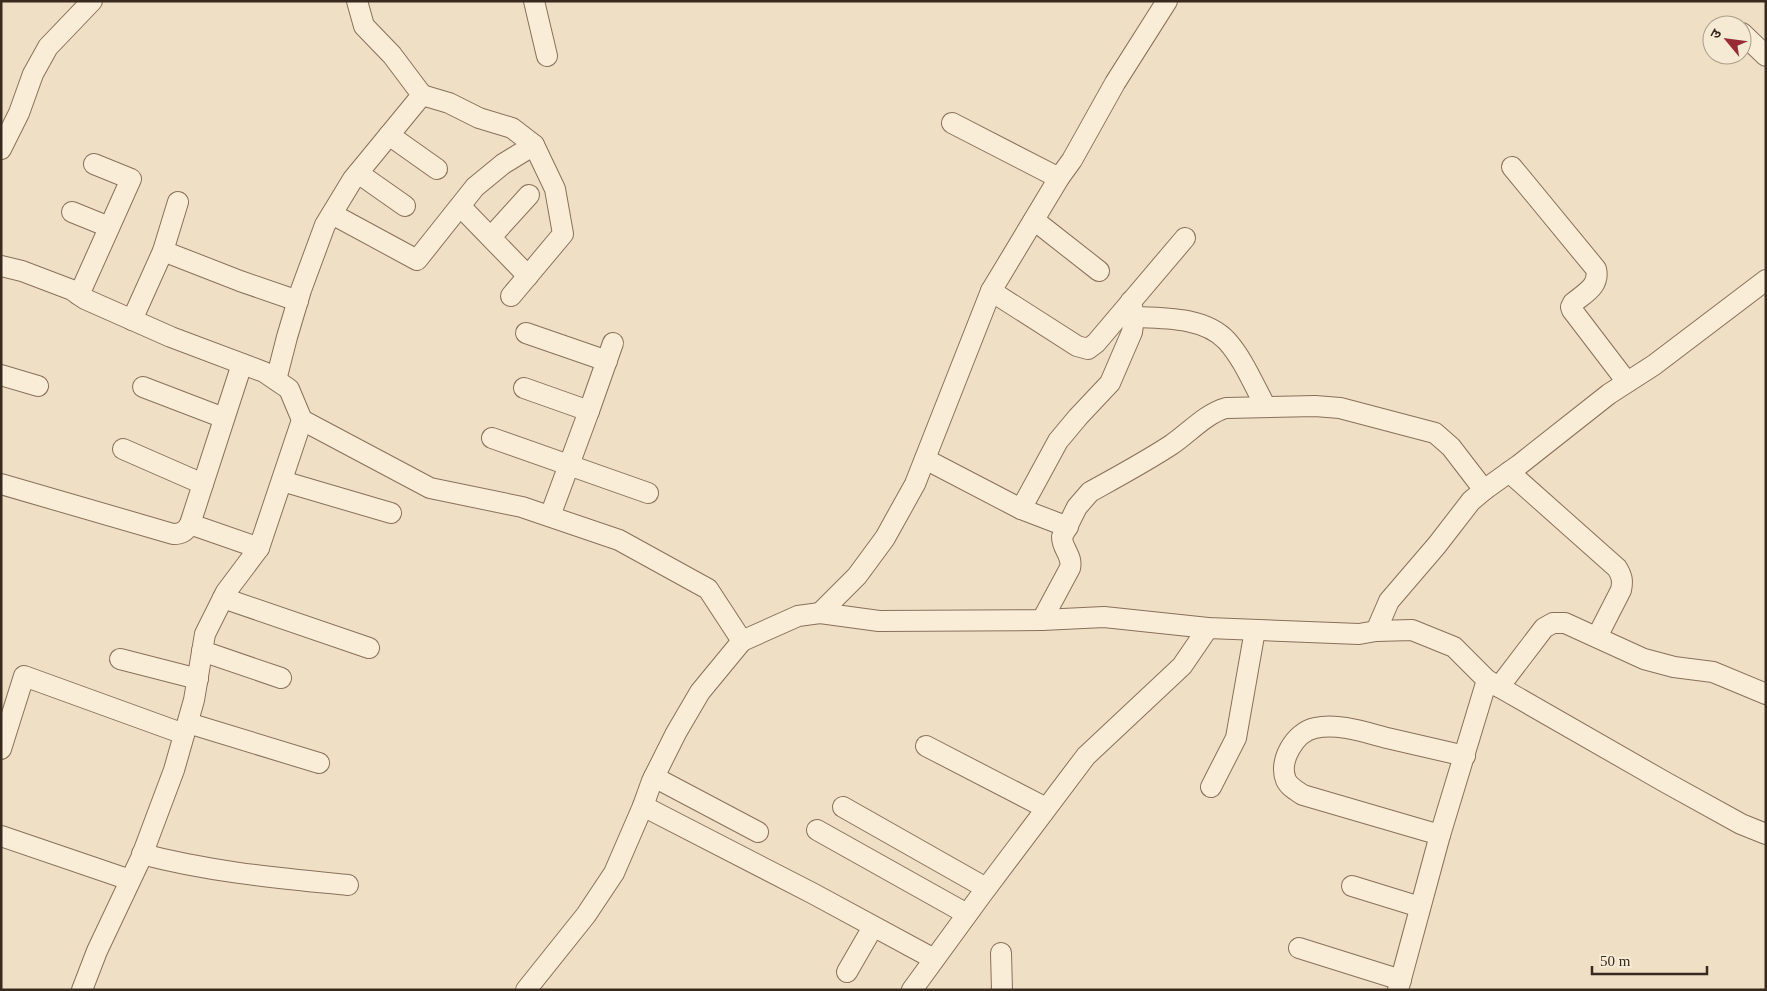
<svg xmlns="http://www.w3.org/2000/svg" width="1767" height="991" font-family="'Times New Roman','Noto Sans Devanagari',serif">
<rect width="100%" height="100%" fill="#eedfc5"/>
<g fill="none" stroke-linecap="round" stroke-linejoin="round">
<defs>
<g id="minor">
<polyline points="534,1 547,56"/>
<polyline points="1167,1 1115,83 1072,160 1059,178 991,291 915,484 885,538 857,576 820,613 879,621 1042,620 1104,617 1208,628 1359,634 1376,631 1412,630 1454,647 1487,680 1440,835 1398,990"/>
<polyline points="1742,33 1766,56"/>
<polyline points="952,123 1059,178"/>
<polyline points="389,135 437,169"/>
<polyline points="1,149 19,113 33,74 48,47 92,1"/>
<path d="M1512,167L1596,269C1600,286 1585,293 1573,303L1571,307L1572,310L1627,382"/>
<polyline points="358,173 405,206"/>
<polyline points="461,207 528,276"/>
<polyline points="72,212 109,227"/>
<polyline points="332,214 417,260 475,187 503,164 534,145 512,128 479,118 449,103 422,95"/>
<polyline points="1034,220 1099,271"/>
<polyline points="491,237 529,195"/>
<polyline points="163,251 240,281 298,301"/>
<polyline points="1,266 22,271 72,290 85,299 171,337 264,372 289,389 302,420 259,548 226,592 205,634 194,700 174,770 141,858 97,951 82,990"/>
<polyline points="991,291 1077,346 1088,349 1096,343 1185,238"/>
<polyline points="79,295 131,179 94,164"/>
<polyline points="511,296 563,234 555,189 534,145"/>
<path d="M1134,317C1164,318 1205,317 1227,341C1244,360 1254,386 1266,407"/>
<polyline points="132,320 163,251 178,202"/>
<polyline points="526,333 607,361"/>
<polyline points="1,375 38,386"/>
<polyline points="276,380 287,337 301,290 325,225 353,179 422,95 392,55 364,26 357,1"/>
<polyline points="143,387 224,418"/>
<polyline points="524,388 589,411 550,516"/>
<polyline points="589,411 613,343"/>
<polyline points="302,420 430,488 522,507 619,540 708,589 742,641 798,616 820,613"/>
<polyline points="492,438 648,493"/>
<polyline points="123,449 203,484"/>
<polyline points="925,459 1021,509 1068,527"/>
<path d="M1509,472L1617,568C1622,576 1623,581 1621,590L1597,637"/>
<polyline points="282,481 391,513"/>
<path d="M1,484L173,534C182,534 186,531 190,524L242,364"/>
<polyline points="1021,509 1058,441 1078,417 1110,383 1132,332 1134,317 1131,301"/>
<polyline points="190,524 259,548"/>
<polyline points="223,598 369,648"/>
<path d="M1042,620L1070,568C1073,556 1062,549 1062,537L1077,507L1090,492C1117,477 1145,462 1171,445C1189,433 1205,414 1226,408L1315,406L1340,408L1435,433L1451,447L1484,490"/>
<polyline points="1376,631 1389,601 1437,545 1471,501 1484,490 1519,465 1609,394 1654,365 1766,280"/>
<polyline points="202,651 281,678"/>
<polyline points="120,659 198,679"/>
<polyline points="1487,680 1665,782 1741,824 1766,834"/>
<polyline points="1499,687 1544,628 1553,623 1565,623 1644,659 1674,667 1713,672 1766,694"/>
<polyline points="188,723 319,763"/>
<polyline points="926,746 1046,808"/>
<polyline points="1,749 24,676 184,734"/>
<polyline points="654,777 758,832"/>
<polyline points="1211,787 1236,738 1255,630"/>
<polyline points="643,806 812,893 934,959"/>
<polyline points="843,807 986,888"/>
<polyline points="817,830 967,914"/>
<path d="M1440,835L1303,795C1297,791 1289,787 1286,780C1278,761 1295,732 1315,728C1338,723 1364,732 1387,738C1413,744 1439,750 1465,756"/>
<polyline points="1,836 130,880"/>
<path d="M142,854C210,872 279,878 348,885"/>
<polyline points="1352,886 1420,907"/>
<polyline points="1299,948 1401,980"/>
<polyline points="1001,953 1002,990"/>
<polyline points="847,972 873,927"/>
<polyline points="526,990 586,915 614,873 643,806 652,781 676,733 700,692 742,641"/>
<polyline points="912,990 982,894 1086,756 1182,666 1208,628"/>
</g>
</defs>
<use href="#minor" stroke="#89705b" stroke-width="22"/>
<use href="#minor" stroke="#f9edd8" stroke-width="20"/>
</g>
<rect width="1767" height="991" fill="none" stroke="#392a1f" stroke-width="5"/>
<g transform="translate(1727 40) rotate(299)"><circle r="24" fill="#f5ead4" stroke="#aa9d8c"/>
<path d="M0-4L9 19L0 12L-9 19Z" fill="#982b33"/>
<text y="-8" font-size="14" font-weight="bold" text-anchor="middle" fill="#392a1f">उ</text>
</g>
<path d="M1592 966v8h115v-8" fill="none" stroke="#392a1f" stroke-width="2.5"/>
<text x="1600" y="966" font-size="15" fill="#392a1f" stroke="#f5ead4" stroke-width="4" paint-order="stroke">50 m</text>
</svg>
